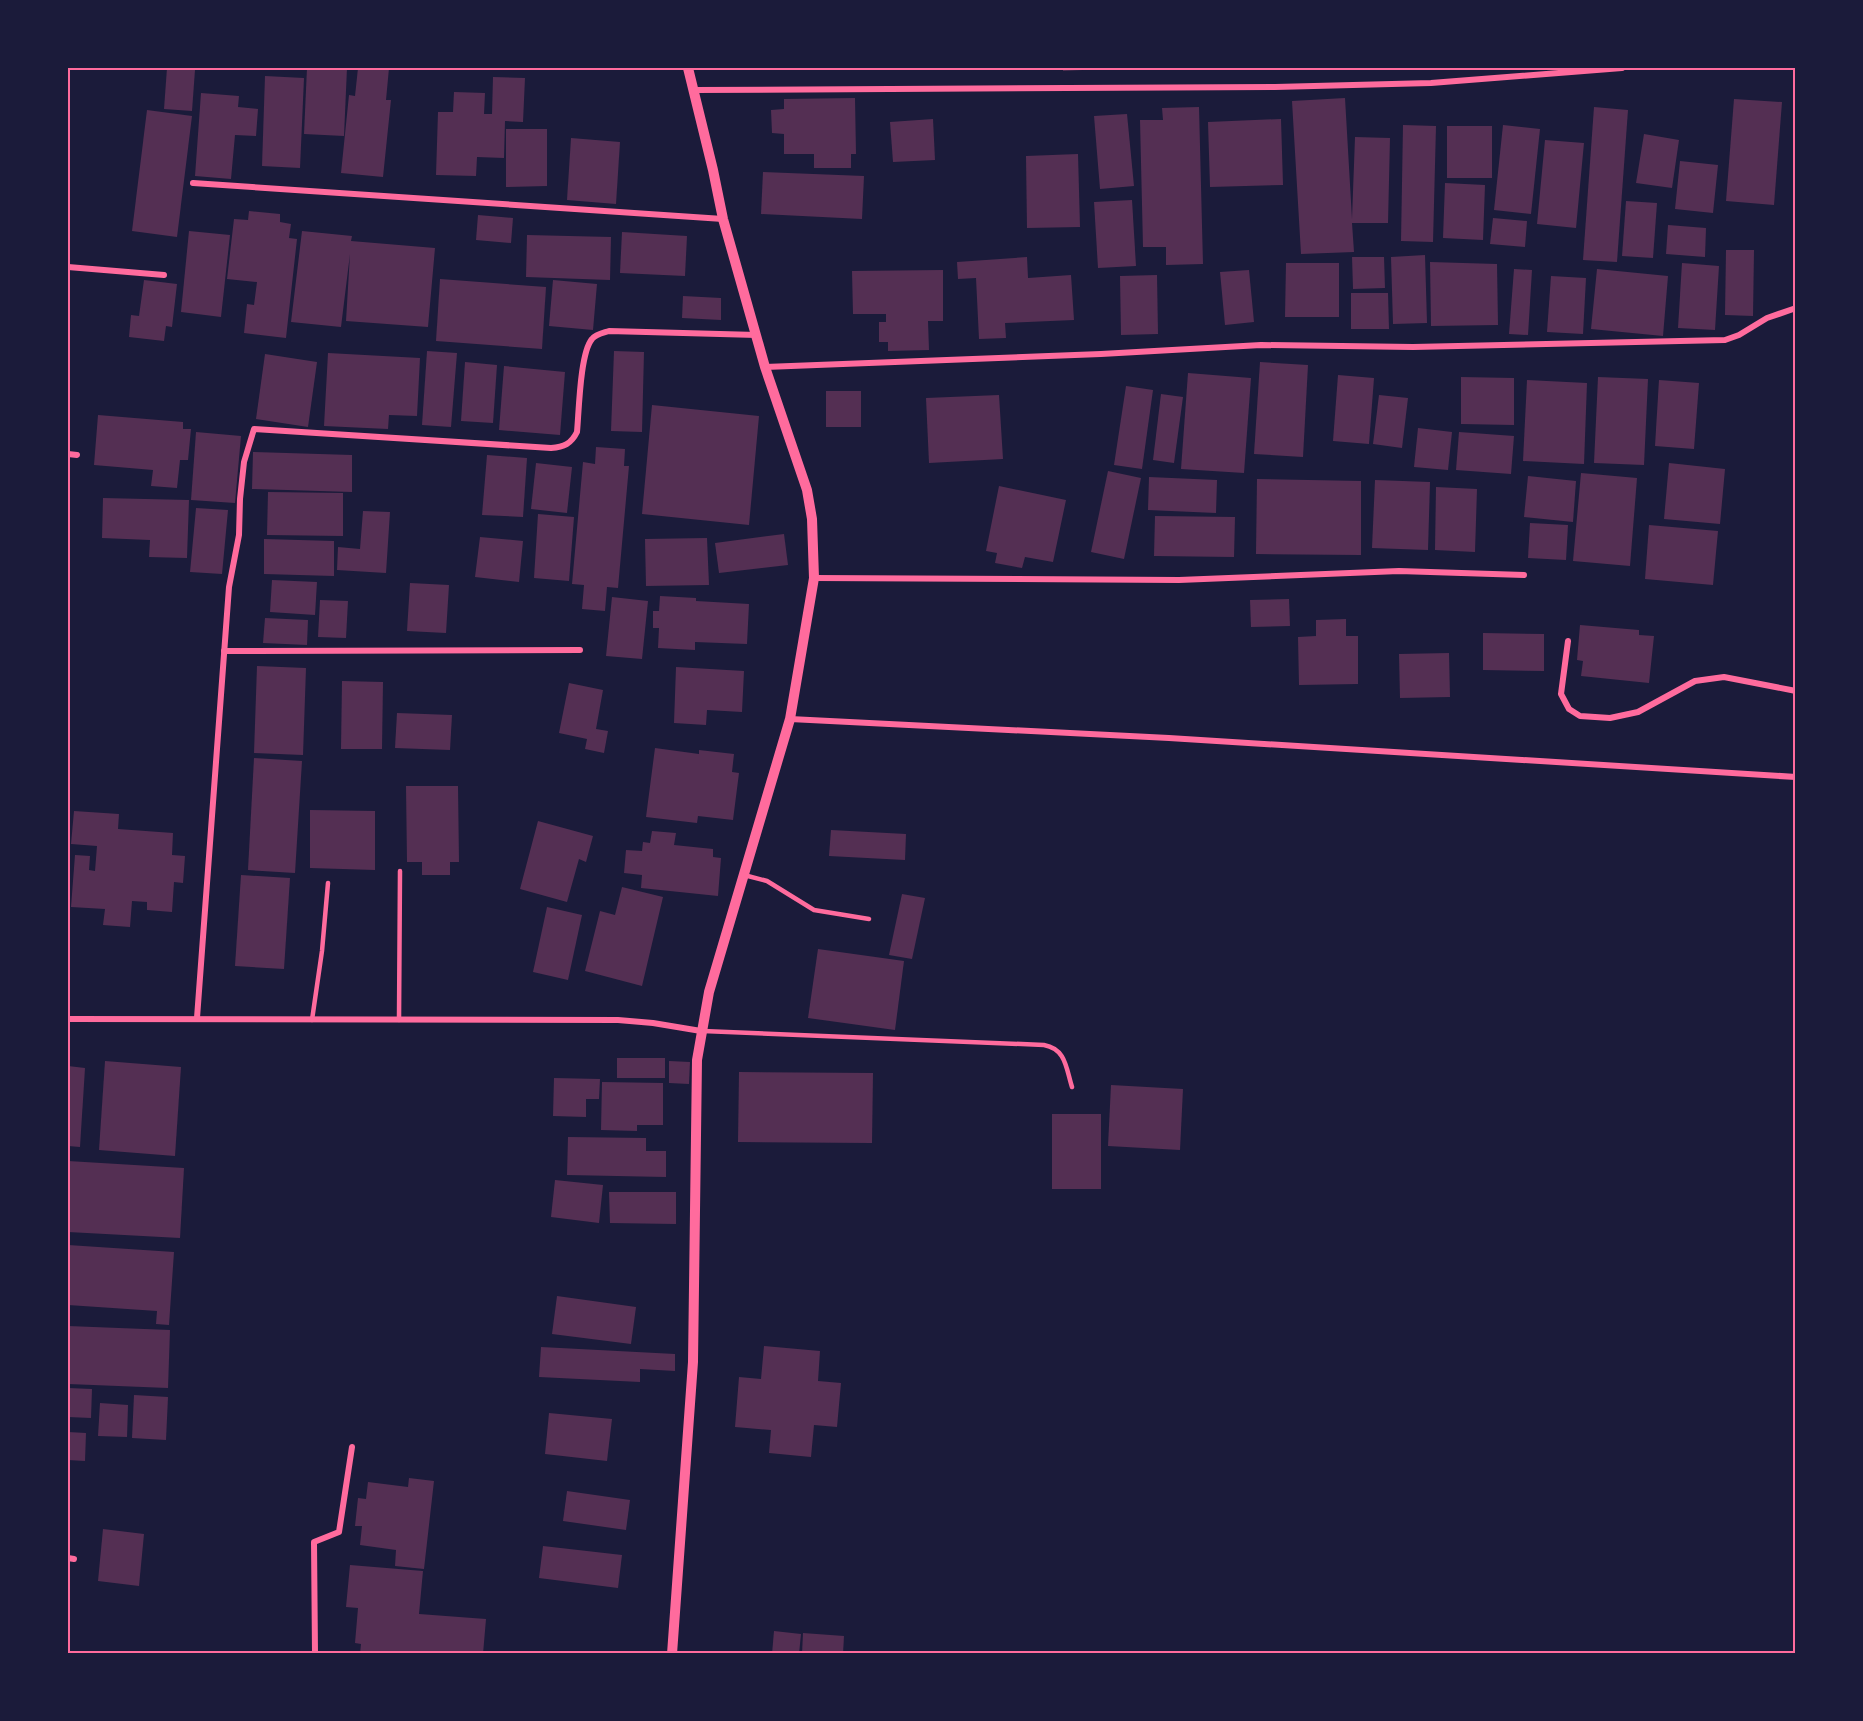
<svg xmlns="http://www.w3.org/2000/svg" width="1863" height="1721" font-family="'Roboto Condensed',sans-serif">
<rect width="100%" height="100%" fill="#1b1b3a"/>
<g fill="#542f53">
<polygon points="167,68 195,70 192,111 164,109"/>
<polygon points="307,68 347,68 344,136 304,134"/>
<polygon points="358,68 389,68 386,100 391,100 383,177 341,173 349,95 355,96"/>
<rect x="816" y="68" width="57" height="2"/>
<polygon points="1063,68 1102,68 1102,69 1063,71"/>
<polygon points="265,76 304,78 300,168 262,166"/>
<polygon points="493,77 525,78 523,122 505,121 504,158 477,157 476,176 436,175 438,112 453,112 454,92 485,93 484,114 492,114"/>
<polygon points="201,93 239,96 238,107 258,109 256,136 235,135 231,179 195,176"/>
<polygon points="855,98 856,154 851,154 851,168 814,168 814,154 784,154 784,134 772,133 771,110 784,109 784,99"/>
<polygon points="1345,98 1352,219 1355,137 1390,138 1388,223 1352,223 1354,252 1301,254 1292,101"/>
<polygon points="1734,99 1782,102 1774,205 1726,201"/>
<polygon points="1199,107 1203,264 1166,265 1166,247 1143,247 1140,120 1163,120 1162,108"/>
<polygon points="1594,107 1628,110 1617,262 1583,260"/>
<polygon points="147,110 192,116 177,237 132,231"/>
<polygon points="1127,114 1134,186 1100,189 1094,116"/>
<polygon points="933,119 935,160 893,162 890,122"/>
<polygon points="1281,119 1283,185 1210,187 1208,122"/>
<polygon points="1403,125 1436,126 1433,242 1401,241"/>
<polygon points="1503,125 1540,129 1531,214 1494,210"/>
<rect x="1447" y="126" width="45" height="52"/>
<polygon points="506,129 547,129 547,186 506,187"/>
<polygon points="1644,134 1679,140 1672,188 1636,183"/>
<polygon points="571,138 620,142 616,204 567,200"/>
<polygon points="1545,140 1584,143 1576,228 1537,224"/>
<polygon points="1078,154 1080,227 1027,228 1026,156"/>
<polygon points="1680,161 1718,165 1713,213 1675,209"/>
<polygon points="763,172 864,176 862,219 761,214"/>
<polygon points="1445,183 1485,185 1483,240 1443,238"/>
<polygon points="1132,200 1136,266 1098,268 1094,202"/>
<polygon points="1626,201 1657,203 1653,258 1622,256"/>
<polygon points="249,211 280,214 280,222 291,224 289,238 297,239 286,338 244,333 247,304 254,305 257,282 227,279 234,219 248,220"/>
<polygon points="478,215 513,218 511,243 476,240"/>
<polygon points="1493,218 1527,221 1525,247 1490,244"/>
<polygon points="1668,225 1706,228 1705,257 1666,254"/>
<polygon points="189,231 230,235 221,317 181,312"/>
<polygon points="302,231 352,236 351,241 435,248 428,327 346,321 350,254 341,327 291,322"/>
<polygon points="622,232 687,236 685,276 620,273"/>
<polygon points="527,235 611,237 610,280 526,277"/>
<polygon points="1726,250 1754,250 1753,316 1725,315"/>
<polygon points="1425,255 1427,323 1393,324 1391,257"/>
<polygon points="1027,257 1028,278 1071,275 1074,320 1005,323 1006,338 979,339 976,278 958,279 957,262"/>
<polygon points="1352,257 1384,257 1385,288 1353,289"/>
<polygon points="1430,262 1497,264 1498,325 1431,326"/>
<polygon points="1286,263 1339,263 1339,317 1285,317"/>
<polygon points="1682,263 1719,266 1715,330 1678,328"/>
<polygon points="1514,269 1532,270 1528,335 1509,334"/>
<polygon points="1597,269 1668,276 1663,336 1591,329"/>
<polygon points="943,270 943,321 928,321 929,350 888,351 888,342 879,342 879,322 886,322 886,314 853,314 852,271"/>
<polygon points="1249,270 1254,322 1225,325 1220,272"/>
<polygon points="1157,275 1158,334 1121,335 1120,276"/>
<polygon points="1551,276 1586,278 1583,334 1547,332"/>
<polygon points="440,279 546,287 542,349 436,341"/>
<polygon points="144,280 177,284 172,327 166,326 164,341 129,337 131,315 139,316"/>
<polygon points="553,280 597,284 593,330 549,326"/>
<polygon points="1351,293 1388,293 1389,329 1351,329"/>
<polygon points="683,296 721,298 721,320 682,318"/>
<polygon points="427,351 457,353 451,427 422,425"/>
<polygon points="614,351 644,352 642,432 611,431"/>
<polygon points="328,353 420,358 417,416 389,415 388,429 324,426"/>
<polygon points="265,354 317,362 308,427 256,419"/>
<polygon points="465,362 497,365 493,423 461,421"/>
<polygon points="1260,362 1308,365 1303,457 1254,454"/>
<polygon points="504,366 565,372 560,435 499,430"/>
<polygon points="1188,373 1251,378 1244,473 1181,469"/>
<polygon points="1338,375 1374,378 1369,444 1333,441"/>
<polygon points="1461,377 1514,378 1514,425 1461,424"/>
<polygon points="1598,377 1648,379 1644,465 1594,463"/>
<polygon points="1527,380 1587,383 1584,464 1523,461"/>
<polygon points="1659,380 1699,383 1694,449 1655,446"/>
<polygon points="1126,386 1153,390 1142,469 1114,465"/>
<rect x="826" y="391" width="35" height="36"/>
<polygon points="1161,394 1183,397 1174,463 1153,460"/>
<polygon points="999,395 1003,459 929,463 926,398"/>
<polygon points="1379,395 1408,398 1402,448 1373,444"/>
<polygon points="652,405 759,416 749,525 642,514"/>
<polygon points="98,415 183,422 183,429 191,429 188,460 180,460 177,488 151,486 153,470 94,465"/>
<polygon points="1418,428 1452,432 1448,470 1414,467"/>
<polygon points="196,432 241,436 235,503 191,500"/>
<polygon points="1459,432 1514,436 1511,474 1456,470"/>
<polygon points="596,447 625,449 624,466 629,466 618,588 607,587 605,611 582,609 584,585 572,584 583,462 595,464"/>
<polygon points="253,452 352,455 352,492 252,489"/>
<polygon points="487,455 527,458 523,517 482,515"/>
<polygon points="536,463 572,467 567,513 531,509"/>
<polygon points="1669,463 1725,469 1720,524 1664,519"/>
<polygon points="1108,471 1141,478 1124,559 1091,552"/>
<polygon points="1581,473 1637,478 1630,566 1573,561"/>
<polygon points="1528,476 1576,481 1573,522 1524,517"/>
<polygon points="1149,477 1217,480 1216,513 1148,510"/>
<polygon points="1257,479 1361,481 1361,555 1256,554"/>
<polygon points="1375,480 1430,482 1428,550 1372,548"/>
<polygon points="999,486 1066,500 1053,562 1025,557 1022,568 995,563 997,553 986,551"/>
<polygon points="1436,487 1477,489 1475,552 1435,550"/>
<polygon points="268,492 343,493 343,536 267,535"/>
<polygon points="103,498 189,500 187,558 149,557 150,540 102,538"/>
<polygon points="196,508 228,510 222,574 190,572"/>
<polygon points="363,511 390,512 386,573 337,570 338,547 360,549"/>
<polygon points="538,514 574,517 569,581 534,578"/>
<polygon points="1155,516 1235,517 1234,557 1154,556"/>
<polygon points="1530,523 1568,525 1566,560 1528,558"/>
<polygon points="1649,525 1718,531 1713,585 1645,579"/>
<polygon points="784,534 788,565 719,573 715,543"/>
<polygon points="480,537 523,541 519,582 475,577"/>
<polygon points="707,538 709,585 646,586 645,539"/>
<polygon points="264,539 334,541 334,576 264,574"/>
<polygon points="272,580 317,582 315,615 270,612"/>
<polygon points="410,583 449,585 446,633 407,631"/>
<polygon points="660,596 696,598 696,601 749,604 747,644 695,642 695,650 658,648 659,628 653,628 653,611 659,611"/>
<polygon points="612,597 648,601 642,659 606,656"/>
<polygon points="1289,599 1290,626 1251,627 1250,600"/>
<polygon points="320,600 348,601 346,638 318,637"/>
<polygon points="265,618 308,620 307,645 263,643"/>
<polygon points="1346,619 1346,636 1358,636 1358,684 1299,685 1298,637 1316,636 1316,620"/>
<polygon points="1580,625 1639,630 1639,635 1654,636 1649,683 1581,676 1583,661 1577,660"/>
<polygon points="1483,633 1544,634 1544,671 1483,670"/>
<polygon points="1449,653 1450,697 1400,698 1399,654"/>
<polygon points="257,666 306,668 303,755 254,753"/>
<polygon points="676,667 744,671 742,712 707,710 706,725 674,723"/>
<polygon points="342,681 383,682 382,749 341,749"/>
<polygon points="569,683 603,690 596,729 608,731 604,753 585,749 587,739 559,733"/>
<polygon points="397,713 452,715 450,750 395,748"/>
<polygon points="655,748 699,754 699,750 734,754 732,772 739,773 733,820 698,816 697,823 646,817"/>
<polygon points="254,758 302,761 295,873 248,870"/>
<polygon points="406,786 458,786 459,862 450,862 450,875 422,875 422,862 407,862"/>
<polygon points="310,810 375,811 375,870 310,868"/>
<polygon points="74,811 119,814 118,829 173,833 172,855 185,856 183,883 174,882 172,912 147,910 147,902 132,901 130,927 103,925 105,909 71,907 75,855 90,856 89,870 95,871 97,846 71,844"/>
<polygon points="538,821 593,836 586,862 579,859 567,902 520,889"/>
<polygon points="831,830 906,834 905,860 829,856"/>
<polygon points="652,831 676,833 674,845 713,849 713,857 721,858 718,896 641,888 642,875 624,873 626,850 642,851 643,842 650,843"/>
<polygon points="241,875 290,878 284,969 235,966"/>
<polygon points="622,887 663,897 642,986 585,971 600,911 615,915"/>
<polygon points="902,894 925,898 912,959 889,955"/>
<polygon points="547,907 582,915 568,980 533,972"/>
<polygon points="818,949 904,961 895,1030 808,1018"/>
<rect x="617" y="1058" width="48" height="20"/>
<polygon points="105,1061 181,1067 175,1156 99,1150"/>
<polygon points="669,1061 690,1062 689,1084 669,1083"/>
<polygon points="68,1066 85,1068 80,1147 68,1146"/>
<polygon points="739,1072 873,1073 872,1143 738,1142"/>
<polygon points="554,1078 600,1079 599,1099 586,1099 586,1117 553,1116"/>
<polygon points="602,1082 663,1083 663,1125 637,1125 637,1131 601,1130"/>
<polygon points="1111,1085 1183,1089 1180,1150 1108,1146"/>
<rect x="1052" y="1114" width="49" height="75"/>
<polygon points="568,1137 646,1138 646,1151 666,1151 666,1177 567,1175"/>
<polygon points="68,1161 184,1168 180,1238 68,1232"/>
<polygon points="555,1180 603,1185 599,1223 551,1217"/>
<polygon points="609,1192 676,1192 676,1224 610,1223"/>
<polygon points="68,1245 174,1252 169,1325 156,1324 157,1311 68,1305"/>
<polygon points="557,1296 636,1307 631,1344 552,1334"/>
<polygon points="68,1326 170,1330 168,1388 68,1384"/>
<polygon points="764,1346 820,1351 818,1381 841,1383 837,1427 814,1425 811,1457 769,1453 771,1430 735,1427 739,1377 761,1379"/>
<polygon points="541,1347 675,1354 675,1371 640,1369 640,1382 539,1377"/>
<polygon points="68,1388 92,1389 91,1418 68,1417"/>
<polygon points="134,1395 168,1397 166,1440 132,1438"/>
<polygon points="100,1403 128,1405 127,1437 98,1436"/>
<polygon points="549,1413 612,1419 607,1461 545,1454"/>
<polygon points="68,1432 86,1433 85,1461 68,1460"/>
<polygon points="409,1478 434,1481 424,1569 395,1566 396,1550 360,1545 362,1526 355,1526 358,1498 366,1499 368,1482 408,1487"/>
<polygon points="567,1491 630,1500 626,1530 563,1521"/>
<polygon points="103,1529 144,1534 139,1586 98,1581"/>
<polygon points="543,1546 622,1555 618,1588 539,1578"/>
<polygon points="350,1565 423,1571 419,1614 486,1619 483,1654 360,1654 361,1644 355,1643 358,1608 346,1607"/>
<polygon points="774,1631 801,1634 799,1654 772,1654"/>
<polygon points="803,1633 844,1636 843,1654 802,1654"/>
</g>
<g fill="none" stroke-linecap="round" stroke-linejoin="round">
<g stroke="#ff6b9d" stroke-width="4.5">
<polyline points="744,875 767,881 814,910 869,919"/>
<polyline points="312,1020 322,951 328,883"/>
<polyline points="399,1020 400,871"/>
<path d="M703,1031L1044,1045C1066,1049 1066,1068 1072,1087"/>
</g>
<g stroke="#ff6b9d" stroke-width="6">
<polyline points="694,90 1275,87 1431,83 1622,68"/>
<polyline points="193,183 723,219"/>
<polyline points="68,267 164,275"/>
<polyline points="765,367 1101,354 1261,345 1413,347 1725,340 1739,335 1767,318 1796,308"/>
<polyline points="68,454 77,455"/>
<polyline points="814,578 1179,580 1399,571 1524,575"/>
<polyline points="1568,641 1561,694 1569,709 1580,716 1610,718 1638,712 1695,681 1724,677 1796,691"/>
<polyline points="224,651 580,650"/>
<polyline points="790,719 1169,738 1796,777"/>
<path d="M197,1018L229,587L239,535L240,499L244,462L254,429L551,448C564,447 571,444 577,432C579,411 580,353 592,339C596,334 603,333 609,331L757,335"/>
<polyline points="68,1019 618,1020 653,1023 701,1031"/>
<polyline points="68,1558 74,1559"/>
<polyline points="315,1654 314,1542 339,1532 352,1447"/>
</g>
<polyline stroke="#ff6b9d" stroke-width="10" points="672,1654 693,1362 697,1060 709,992 790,719 814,578 812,519 807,490 765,367 723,219 713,170 688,68"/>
</g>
<rect width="1863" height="1721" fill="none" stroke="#1b1b3a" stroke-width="138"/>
<rect x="69" y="69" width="1725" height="1583" fill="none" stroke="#ff6b9d" stroke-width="2"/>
</svg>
